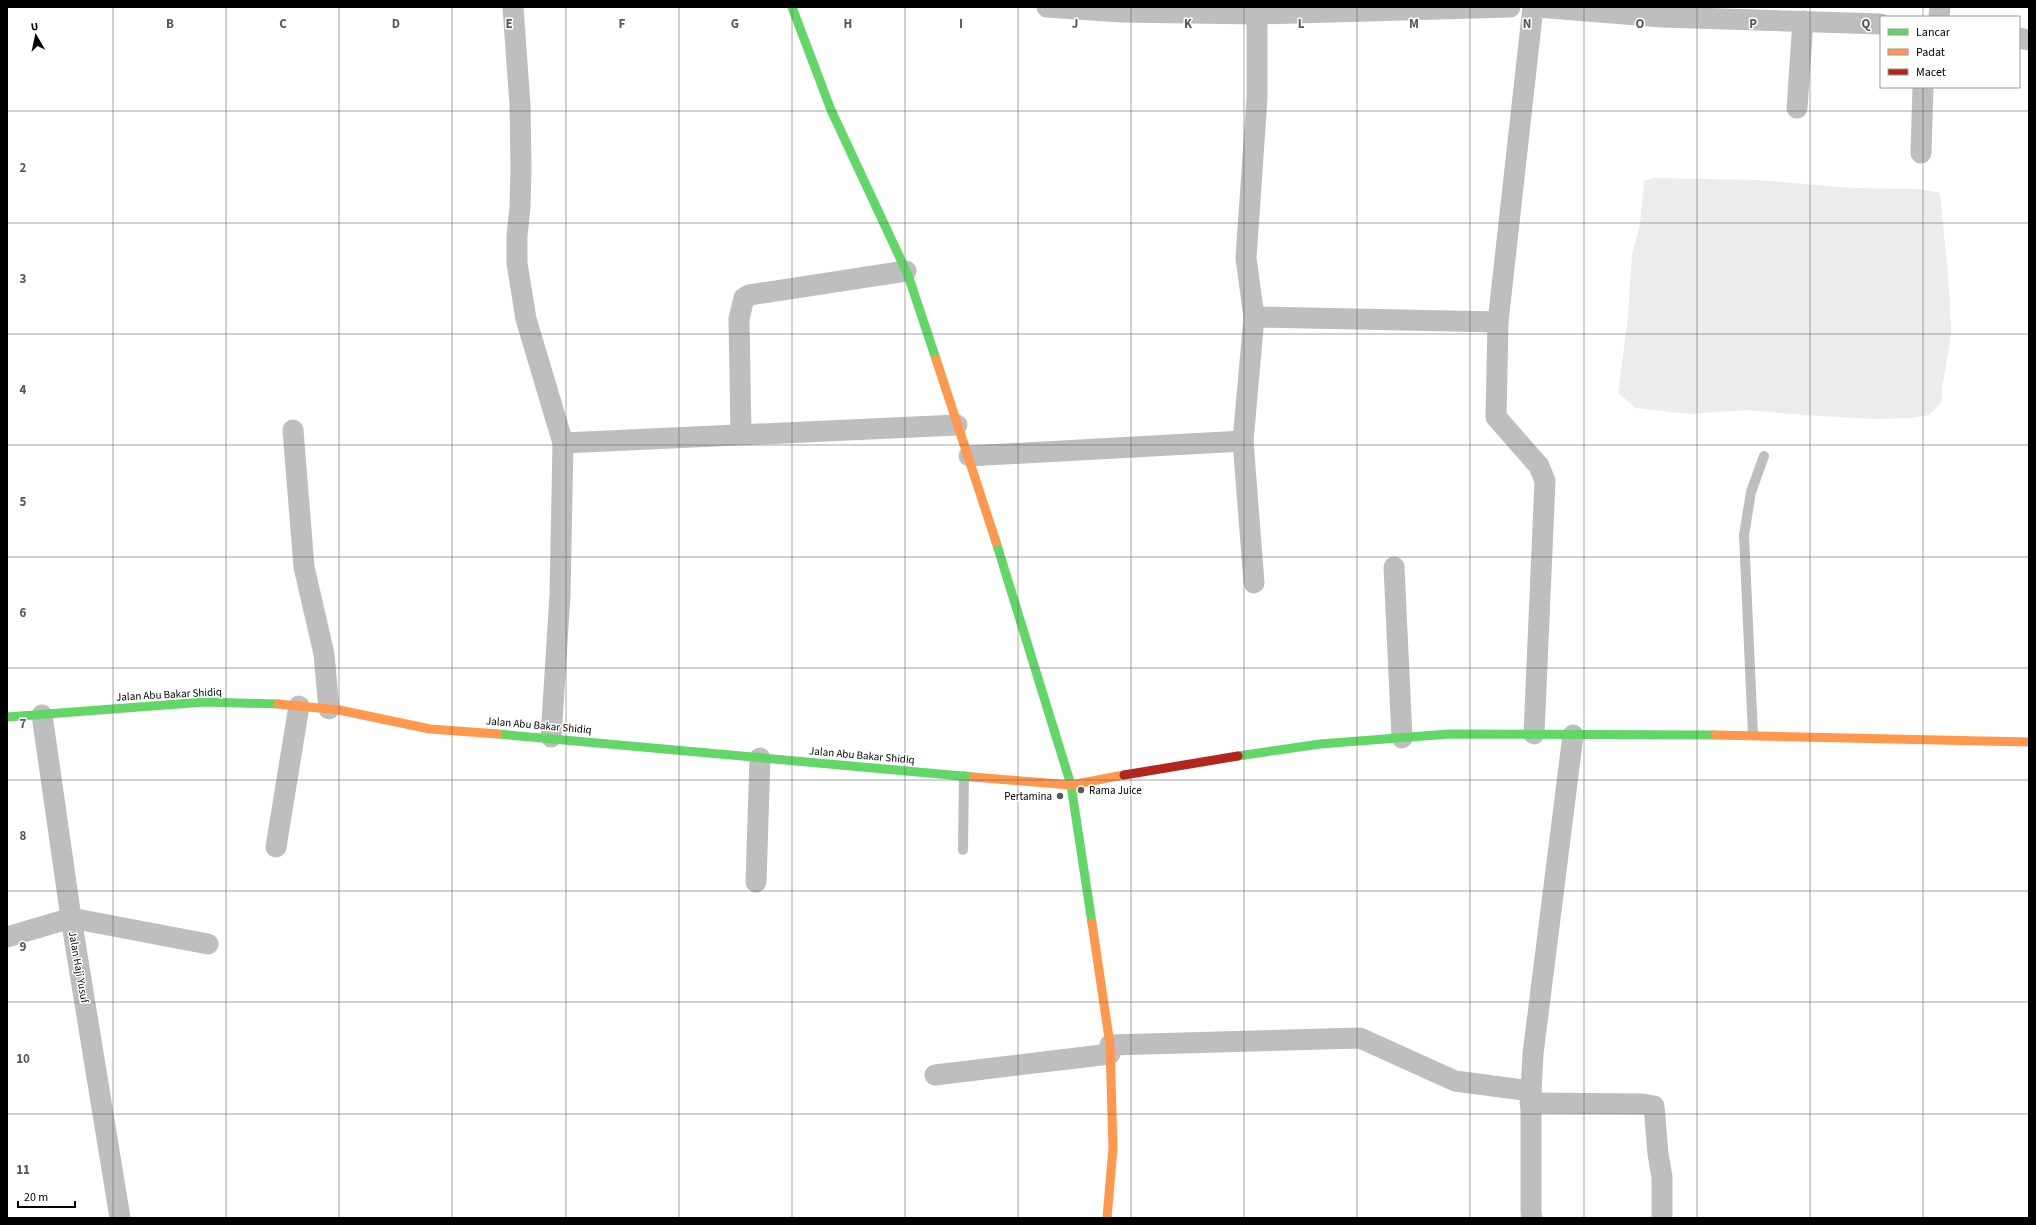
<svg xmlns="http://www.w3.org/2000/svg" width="2036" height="1225" font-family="'Source Sans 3',sans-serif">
<rect width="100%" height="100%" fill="#fff"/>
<path fill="#ececec" d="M1653,178L1758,180L1855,188L1920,189L1940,193C1944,238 1950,282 1951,327C1951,352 1941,377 1942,402L1929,415L1910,418L1875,419L1802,415L1747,410L1688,414L1636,408L1618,393L1628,317L1632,255L1640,224L1644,181Z"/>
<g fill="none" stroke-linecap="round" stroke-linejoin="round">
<g stroke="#bebebe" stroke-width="10">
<polyline points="1753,735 1744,535 1751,492 1764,456"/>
<polyline points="963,850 964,776"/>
</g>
<g stroke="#bebebe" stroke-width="21">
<polyline points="513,7 520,105 521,168 520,207 517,236 517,263 526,319 563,443"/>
<polyline points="1047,7 1121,12 1257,14 1510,7"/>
<polyline points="1537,7 1662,17 1881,24"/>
<polyline points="1939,17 1940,7"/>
<polyline points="2019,38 2029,40"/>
<polyline points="1797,108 1803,21"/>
<polyline points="1921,153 1923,87"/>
<polyline points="1254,317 1246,258 1257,98 1257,14"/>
<polyline points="1498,322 1496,417 1539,466 1545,481 1534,734"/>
<polyline points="293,430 304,567 324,654 329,709"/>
<polyline points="741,434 739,319 744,298 749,295 906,271"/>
<polyline points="969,456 1243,441"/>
<polyline points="1394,567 1402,738"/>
<polyline points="1254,583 1243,441 1254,317 1498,322 1533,7"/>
<polyline points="42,715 71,918 120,1218"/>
<polyline points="551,737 560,595 563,443 957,425"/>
<polyline points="276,847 299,706"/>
<polyline points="756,882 760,758"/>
<polyline points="7,937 71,918 208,944"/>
<polyline points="1110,1045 1360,1038 1455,1081 1531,1091 1533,1054 1573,735"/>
<polyline points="935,1075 1110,1054"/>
<polyline points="1531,1091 1531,1212 1532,1218"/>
<polyline points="1530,1103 1643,1104 1654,1106 1658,1154 1662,1177 1662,1218"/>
</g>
<g stroke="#63d668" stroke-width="9">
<polyline points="792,7 831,110 908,275 936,359"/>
<polyline points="996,542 1071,785 1092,923"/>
<polyline points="7,717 205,702 278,704"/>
<polyline points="498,734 973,777"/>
<polyline points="1238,756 1320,744 1449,734 1715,735"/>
</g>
<g stroke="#ff974d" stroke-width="9">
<polyline points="936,359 996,542"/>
<polyline points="278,704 339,710 430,729 498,734"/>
<polyline points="1715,735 2029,742"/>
<polyline points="973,777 1071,785 1124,775"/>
<polyline points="1092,923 1110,1045 1113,1148 1107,1218"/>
</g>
<polyline stroke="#b3261e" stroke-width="9" points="1124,775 1238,756"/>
</g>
<path fill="none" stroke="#595959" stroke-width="1" stroke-opacity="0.55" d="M113,7V1218M226,7V1218M339,7V1218M452,7V1218M566,7V1218M679,7V1218M792,7V1218M905,7V1218M1018,7V1218M1131,7V1218M1244,7V1218M1357,7V1218M1470,7V1218M1584,7V1218M1697,7V1218M1810,7V1218M1923,7V17M1923,87V1218M7,111H2029M7,223H2029M7,334H2029M7,445H2029M7,557H2029M7,668H2029M7,780H2029M7,891H2029M7,1002H2029M7,1114H2029"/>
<g fill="#595959" stroke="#fff" stroke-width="1.5">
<circle cx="1081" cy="790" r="4"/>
<circle cx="1060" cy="796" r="4"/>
</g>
<g text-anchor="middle" stroke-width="3" stroke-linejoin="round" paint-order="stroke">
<g font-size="11" fill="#000" stroke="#fff">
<text transform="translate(169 694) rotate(-3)" y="4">Jalan Abu Bakar Shidiq</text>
<text transform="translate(539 725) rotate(5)" y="4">Jalan Abu Bakar Shidiq</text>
<text transform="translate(862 755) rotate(5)" y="4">Jalan Abu Bakar Shidiq</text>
<text transform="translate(79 967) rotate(80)" y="4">Jalan Haji Yusuf</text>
</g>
<g font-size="11" fill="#000" stroke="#fff" text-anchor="start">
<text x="1089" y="794">Rama Juice</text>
<text x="1052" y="800" text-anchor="end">Pertamina</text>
</g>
</g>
<g font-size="13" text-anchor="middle" font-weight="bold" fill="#595959" stroke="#fff" stroke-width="3" stroke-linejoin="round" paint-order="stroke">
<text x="170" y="28">B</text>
<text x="283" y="28">C</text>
<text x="396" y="28">D</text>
<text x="509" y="28">E</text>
<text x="622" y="28">F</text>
<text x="735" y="28">G</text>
<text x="848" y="28">H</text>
<text x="961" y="28">I</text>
<text x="1075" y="28">J</text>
<text x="1188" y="28">K</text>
<text x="1301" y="28">L</text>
<text x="1414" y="28">M</text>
<text x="1527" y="28">N</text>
<text x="1640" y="28">O</text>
<text x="1753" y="28">P</text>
<text x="1866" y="28">Q</text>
<text x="23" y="172">2</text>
<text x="23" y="283">3</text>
<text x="23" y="394">4</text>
<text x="23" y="506">5</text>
<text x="23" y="617">6</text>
<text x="23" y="728">7</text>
<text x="23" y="840">8</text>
<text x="23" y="951">9</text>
<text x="23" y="1063">10</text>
<text x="23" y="1174">11</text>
</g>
<rect width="2036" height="1225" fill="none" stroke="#000000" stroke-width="16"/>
<rect x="1880" y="16" width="140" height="72" fill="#ffffff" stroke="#999999"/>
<rect x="1888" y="29" width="20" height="6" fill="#63d668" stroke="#999999"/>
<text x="1916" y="36" font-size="12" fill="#000000">Lancar</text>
<rect x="1888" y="49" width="20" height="6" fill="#ff974d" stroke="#999999"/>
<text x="1916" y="56" font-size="12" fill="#000000">Padat</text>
<rect x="1888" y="69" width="20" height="6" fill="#b3261e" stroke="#999999"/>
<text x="1916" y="76" font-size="12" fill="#000000">Macet</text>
<g transform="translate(36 36) rotate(351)" stroke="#ffffff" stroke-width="3" paint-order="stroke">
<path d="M0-3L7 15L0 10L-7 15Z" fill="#000000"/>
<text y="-6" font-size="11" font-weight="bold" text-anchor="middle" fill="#000000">U</text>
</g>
<path d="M18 1201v6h57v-6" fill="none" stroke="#000000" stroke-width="2"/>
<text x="24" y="1201" font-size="12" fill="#000000" stroke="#ffffff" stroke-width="3" paint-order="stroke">20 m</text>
</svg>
